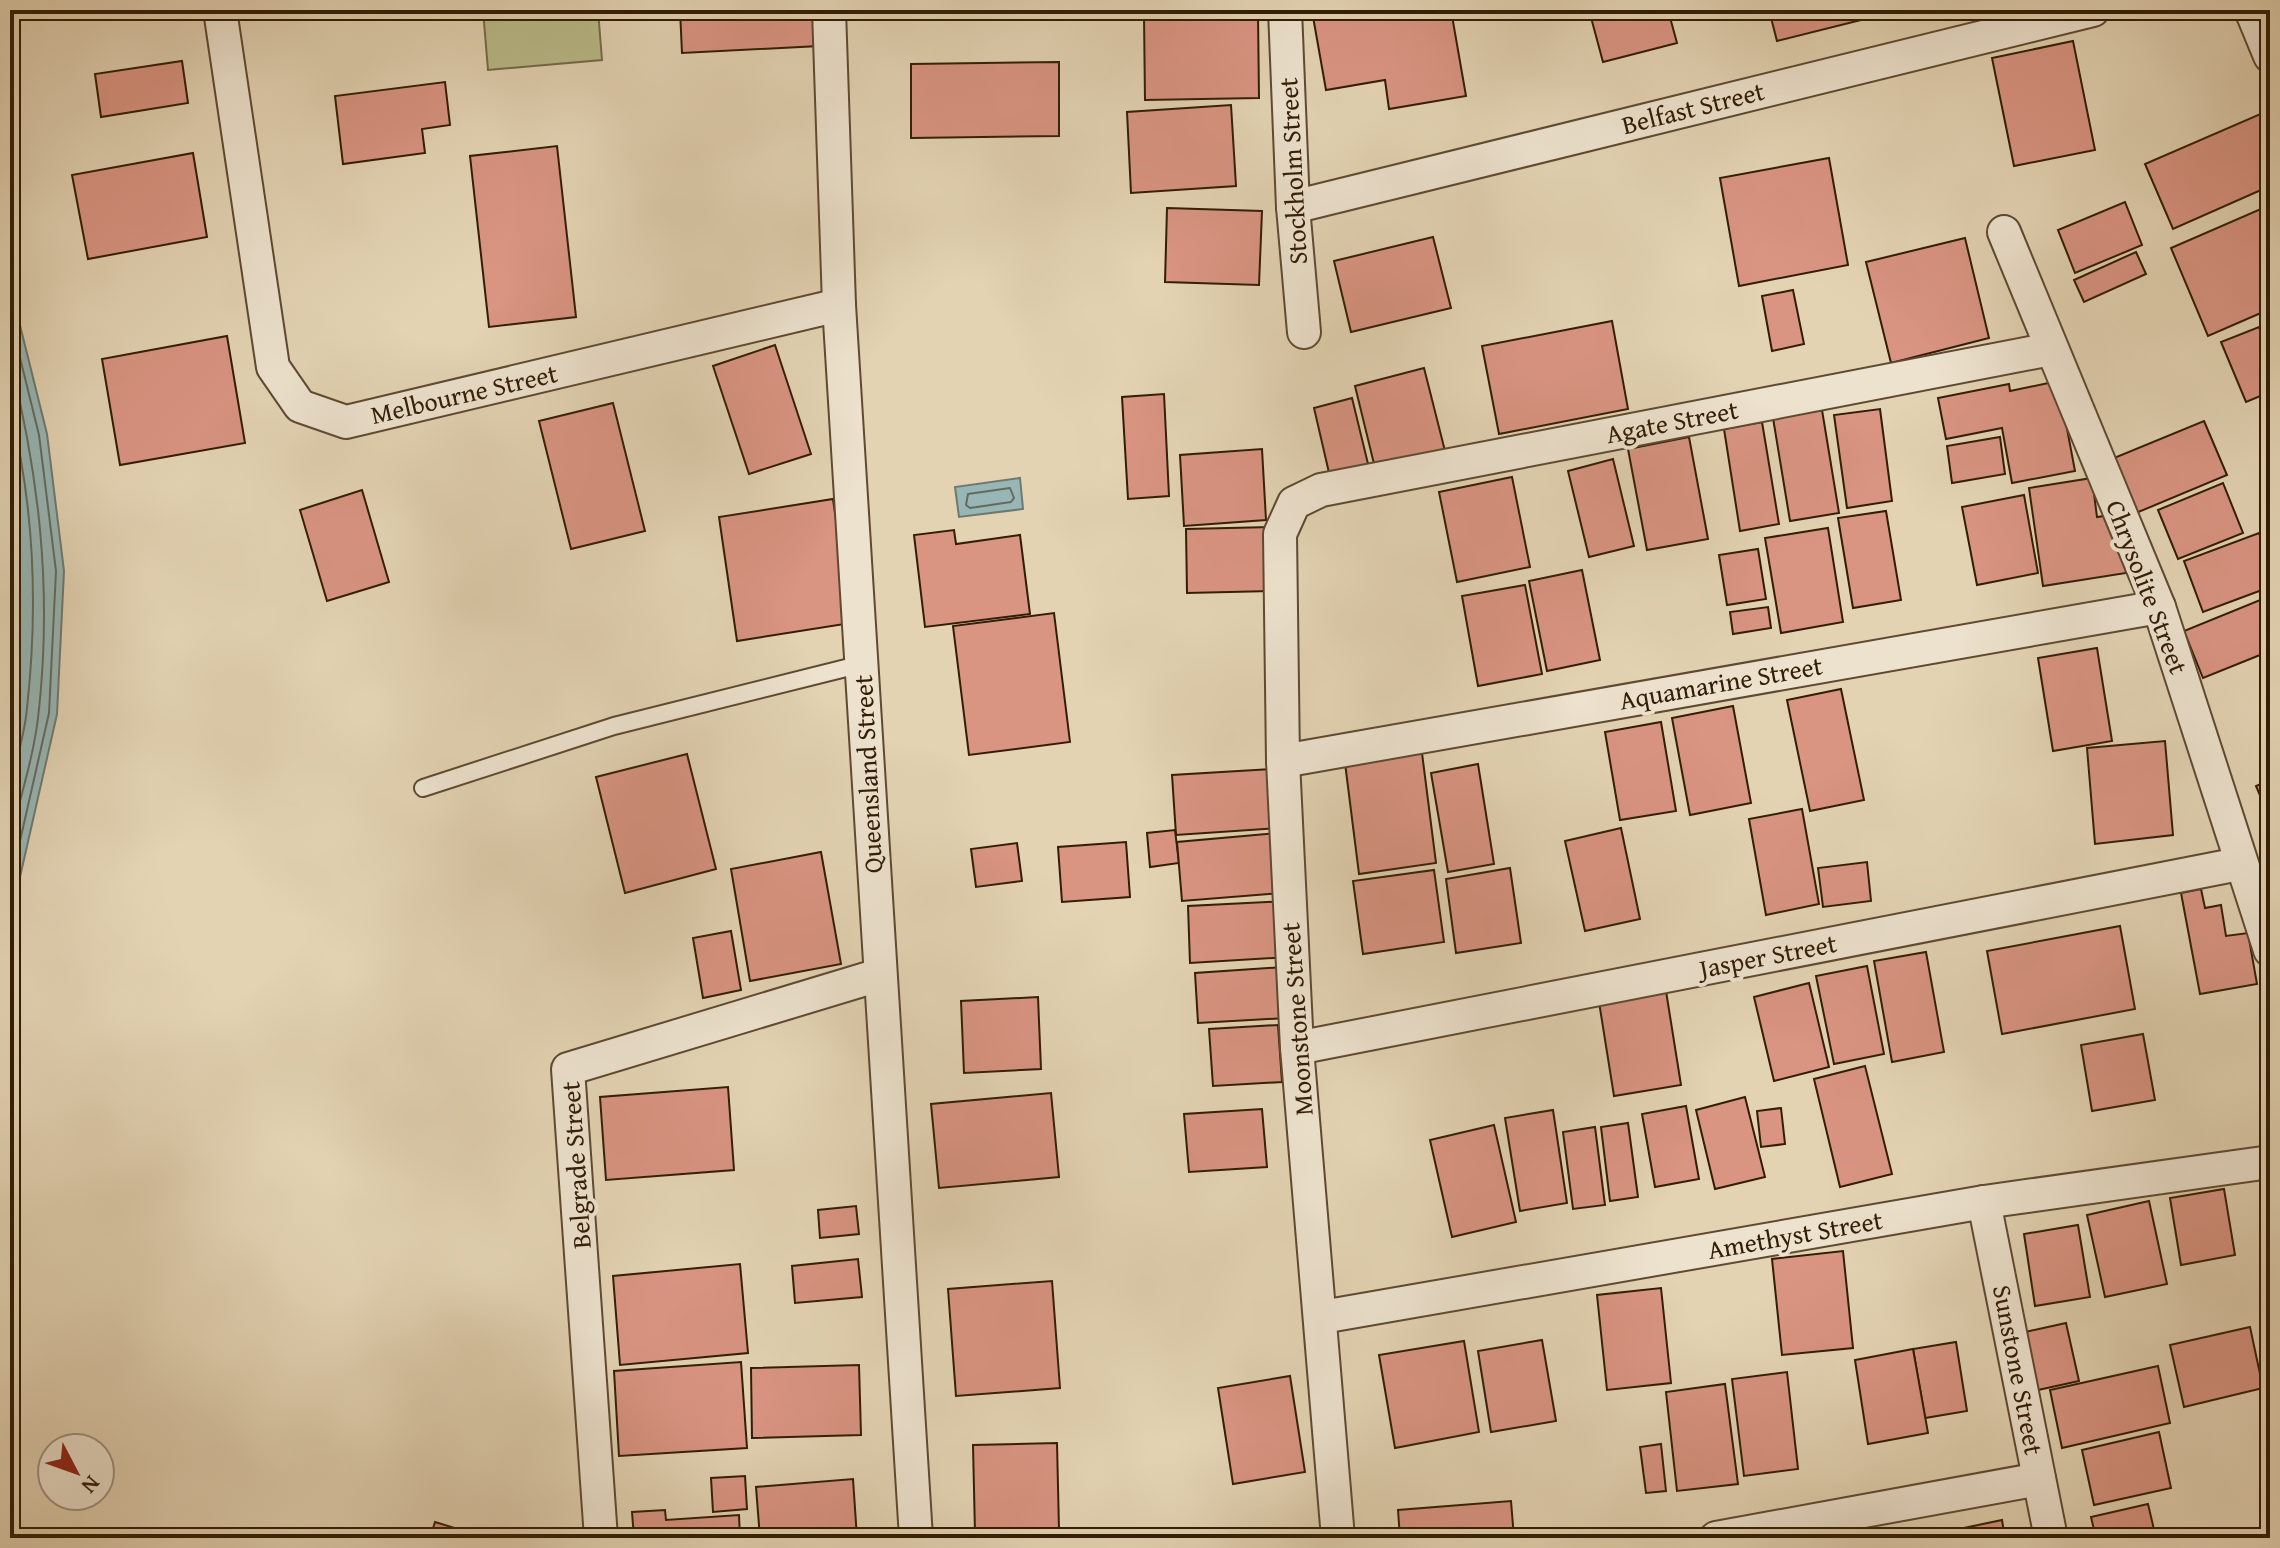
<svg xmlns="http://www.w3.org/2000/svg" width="2280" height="1548" font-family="'Gentium Book Plus',serif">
<rect width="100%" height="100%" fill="#e3d3b3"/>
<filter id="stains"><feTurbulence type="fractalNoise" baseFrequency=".0025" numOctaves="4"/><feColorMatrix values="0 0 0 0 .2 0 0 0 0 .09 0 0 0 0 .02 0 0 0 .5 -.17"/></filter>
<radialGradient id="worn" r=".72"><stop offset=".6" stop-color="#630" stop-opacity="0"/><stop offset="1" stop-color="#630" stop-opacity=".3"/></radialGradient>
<polygon fill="#b9bb89" stroke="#766c48" stroke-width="2" points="483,10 598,10 602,60 488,70"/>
<g fill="#97b6b5" stroke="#6f796f" stroke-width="2">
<polygon points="10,285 47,434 64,571 57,714 10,921"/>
<polygon points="1020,478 1023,509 959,517 955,487"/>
</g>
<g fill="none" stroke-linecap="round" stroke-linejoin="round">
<g stroke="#646a5e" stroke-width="2">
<polyline points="10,317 39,435 56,571 49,713 10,885"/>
<path d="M10,359C39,476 52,588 39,709C35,753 20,798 10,840"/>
<path d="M10,408C34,505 38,609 27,708C25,734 16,761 10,786"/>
<polygon points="1010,488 1014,498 1011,502 970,508 966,505 968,494"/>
</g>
</g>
<g fill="#d99482" stroke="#321d06" stroke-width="2">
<polygon points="680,10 818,10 819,46 682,53"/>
<polygon points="1451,10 1466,96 1389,109 1385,80 1326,90 1312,11"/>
<polygon points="1589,10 1668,10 1677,43 1603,62"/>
<polygon points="1769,10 1859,10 1861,20 1777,41"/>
<polygon points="1258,13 1259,98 1145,100 1144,16"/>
<polygon points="2073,41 2095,150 2014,166 1992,58"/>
<polygon points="182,61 188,103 101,117 95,74"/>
<polygon points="1059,62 1059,136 911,138 911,64"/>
<polygon points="445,82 450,125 422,129 425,153 343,164 335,96"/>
<polygon points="1231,105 1236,186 1131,193 1127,112"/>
<polygon points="2265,112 2270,124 2270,186 2173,229 2145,164"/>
<polygon points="557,146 576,317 489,327 470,156"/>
<polygon points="193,153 207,237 88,259 72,175"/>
<polygon points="1829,158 1848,265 1739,286 1720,178"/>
<polygon points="2125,202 2142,245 2075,273 2058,230"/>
<polygon points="2270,205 2270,309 2208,336 2171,248"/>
<polygon points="1167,208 1262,211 1259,285 1165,282"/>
<polygon points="1433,237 1451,308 1351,332 1334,261"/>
<polygon points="1965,238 1989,338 1891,363 1866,262"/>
<polygon points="2136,252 2146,274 2084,302 2074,280"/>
<polygon points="1793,290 1804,344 1772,351 1762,296"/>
<polygon points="1612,321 1628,409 1499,434 1482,346"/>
<polygon points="2259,327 2270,354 2270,392 2246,402 2221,342"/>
<polygon points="227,336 245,443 120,465 102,359"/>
<polygon points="775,345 811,454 749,474 713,366"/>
<polygon points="1424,368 1445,451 1375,468 1355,386"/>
<polygon points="2058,381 2075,471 2012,483 2002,428 1946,439 1938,398 2009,384 2010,391"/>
<polygon points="1164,394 1169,496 1128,499 1122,397"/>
<polygon points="1352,398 1369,468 1330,477 1314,408"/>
<polygon points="613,403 645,531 571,549 539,421"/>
<polygon points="1880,409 1892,501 1847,508 1834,415"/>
<polygon points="1822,410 1839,513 1790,521 1773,418"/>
<polygon points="2204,421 2227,475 2136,513 2114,458"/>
<polygon points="1762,422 1779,524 1740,531 1724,429"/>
<polygon points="1689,437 1708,539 1647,550 1628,449"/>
<polygon points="2000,437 2005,474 1952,483 1947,446"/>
<polygon points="1262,449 1266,520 1184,526 1180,455"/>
<polygon points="1613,459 1634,546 1589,557 1568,471"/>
<polygon points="1512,477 1530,567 1457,582 1439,492"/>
<polygon points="2092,478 2097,517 2117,514 2126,573 2043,586 2029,488"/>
<polygon points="2223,483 2243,533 2178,559 2158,510"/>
<polygon points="362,490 389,582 327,601 300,510"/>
<polygon points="2024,495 2038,573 1977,585 1962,507"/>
<polygon points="833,499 851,623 737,641 719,517"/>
<polygon points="1886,511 1901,600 1853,608 1838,518"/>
<polygon points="1274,527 1275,591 1187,593 1186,529"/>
<polygon points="1828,528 1843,622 1781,633 1765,538"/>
<polygon points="954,530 956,544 1020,535 1030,614 925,627 914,535"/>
<polygon points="2259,533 2270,563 2270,587 2203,612 2184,561"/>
<polygon points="1758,549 1766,599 1727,605 1719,555"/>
<polygon points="1582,570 1600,660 1547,671 1529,581"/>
<polygon points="1525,585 1542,674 1478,686 1462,596"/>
<polygon points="2265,598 2270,612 2270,651 2203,678 2184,631"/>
<polygon points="1768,607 1771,628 1733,634 1730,612"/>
<polygon points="1054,613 1070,742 969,755 953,626"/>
<polygon points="2097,648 2112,741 2053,751 2038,658"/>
<polygon points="1841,689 1864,800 1810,811 1787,700"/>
<polygon points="1733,706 1751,803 1690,815 1672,718"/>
<polygon points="1661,722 1676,811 1620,820 1605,732"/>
<polygon points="2165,741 2173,835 2095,844 2087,748"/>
<polygon points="1422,753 1436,863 1359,874 1345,763"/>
<polygon points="687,754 716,869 625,893 596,777"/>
<polygon points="1478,764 1494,864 1448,872 1431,773"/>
<polygon points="1274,769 1278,828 1176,835 1172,775"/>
<polygon points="2270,780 2270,819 2256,786"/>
<polygon points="1802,809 1819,904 1766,915 1749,819"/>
<polygon points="1621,828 1640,919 1585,931 1565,841"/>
<polygon points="1175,830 1179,863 1150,867 1147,833"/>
<polygon points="1278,833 1282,893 1182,901 1177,842"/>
<polygon points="1126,842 1130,897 1062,902 1058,847"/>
<polygon points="1017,843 1022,881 976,887 971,849"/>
<polygon points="821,852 841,964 750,981 731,869"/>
<polygon points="1867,862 1871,901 1823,907 1818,868"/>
<polygon points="1510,868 1521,943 1456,953 1446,879"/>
<polygon points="1434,870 1444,942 1363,954 1353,881"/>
<polygon points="2201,889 2205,908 2221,905 2226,936 2248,933 2257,984 2200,994 2181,893"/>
<polygon points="1288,901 1290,957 1190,963 1188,906"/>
<polygon points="2120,926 2135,1009 2002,1034 1987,951"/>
<polygon points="731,931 741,990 703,998 693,938"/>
<polygon points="1926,952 1944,1052 1892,1062 1874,961"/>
<polygon points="1867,966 1884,1054 1834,1064 1816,976"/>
<polygon points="1283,967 1286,1018 1198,1023 1195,973"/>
<polygon points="1809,983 1829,1067 1774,1081 1754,997"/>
<polygon points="1666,991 1681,1085 1614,1096 1599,1002"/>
<polygon points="1038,997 1041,1069 964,1073 961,1001"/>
<polygon points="1278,1025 1282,1082 1213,1086 1209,1029"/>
<polygon points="2143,1034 2155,1100 2092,1111 2081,1045"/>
<polygon points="1865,1066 1892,1174 1840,1187 1814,1079"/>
<polygon points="728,1087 734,1170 606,1180 600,1097"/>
<polygon points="1051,1093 1059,1177 939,1188 931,1104"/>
<polygon points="1745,1097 1765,1177 1715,1189 1696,1110"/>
<polygon points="1686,1106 1699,1179 1655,1187 1642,1114"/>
<polygon points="1781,1108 1785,1144 1761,1147 1757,1111"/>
<polygon points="1262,1109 1267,1167 1189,1172 1184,1114"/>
<polygon points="1553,1110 1567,1203 1520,1211 1505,1118"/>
<polygon points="1628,1123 1638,1197 1610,1201 1601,1127"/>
<polygon points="1494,1125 1516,1222 1452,1237 1430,1140"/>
<polygon points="1595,1127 1605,1205 1573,1209 1563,1132"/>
<polygon points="2224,1189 2235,1255 2181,1265 2170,1198"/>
<polygon points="2149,1201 2167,1284 2105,1297 2087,1215"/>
<polygon points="856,1206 859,1234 820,1238 818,1210"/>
<polygon points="2078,1225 2090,1297 2035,1306 2024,1234"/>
<polygon points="1843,1251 1853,1348 1782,1355 1772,1259"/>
<polygon points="858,1259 862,1297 795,1303 792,1266"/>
<polygon points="740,1264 748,1353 620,1365 613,1276"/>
<polygon points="1052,1281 1060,1388 956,1396 948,1289"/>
<polygon points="1661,1288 1671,1383 1607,1390 1597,1295"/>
<polygon points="2066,1323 2079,1381 2038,1390 2025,1332"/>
<polygon points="2250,1327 2263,1388 2184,1407 2170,1345"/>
<polygon points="1542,1340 1556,1421 1491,1432 1478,1351"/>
<polygon points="1464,1341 1479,1432 1395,1448 1379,1355"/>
<polygon points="1956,1342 1967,1411 1925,1418 1913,1349"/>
<polygon points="1913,1349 1928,1433 1868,1444 1855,1360"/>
<polygon points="741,1362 747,1448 619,1456 614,1371"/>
<polygon points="859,1365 861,1435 752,1438 751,1368"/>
<polygon points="2158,1366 2170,1423 2062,1448 2050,1390"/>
<polygon points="1787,1372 1798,1469 1744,1476 1732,1379"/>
<polygon points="1290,1376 1305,1472 1233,1484 1218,1388"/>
<polygon points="1725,1384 1738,1484 1677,1491 1666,1392"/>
<polygon points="2159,1432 2171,1488 2094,1505 2082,1450"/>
<polygon points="1057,1443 1059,1530 975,1533 973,1445"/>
<polygon points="1661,1444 1666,1491 1646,1493 1640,1447"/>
<polygon points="745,1476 747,1509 713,1512 711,1478"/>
<polygon points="853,1479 857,1538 760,1538 756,1487"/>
<polygon points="1511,1501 1514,1538 1400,1538 1398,1510"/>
<polygon points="2148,1504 2156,1538 2096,1538 2091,1517"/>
<polygon points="665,1510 666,1520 739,1515 740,1538 634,1538 632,1512"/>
<polygon points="2002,1520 2005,1538 1916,1538"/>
<polygon points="435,1522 487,1538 430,1538"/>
</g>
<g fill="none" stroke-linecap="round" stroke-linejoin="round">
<defs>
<polyline id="service" points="423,788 614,726 862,664"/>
<g id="minor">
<polyline points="220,10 273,367 300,406 346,422 839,305"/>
<polyline points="829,10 839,305 916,1538"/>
<polyline points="1285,10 1293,207 1304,332"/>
<polyline points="2251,10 2270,56"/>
<polyline points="1293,207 2093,10"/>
<polyline points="2004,232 2159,607 2270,950"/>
<polyline points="1283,761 2159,607"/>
<polyline points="1297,1048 2239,864"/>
<polyline points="1984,1202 2051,1538"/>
<polyline points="1322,1317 1984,1202 2270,1162"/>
<polyline points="601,1538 568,1069 879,975"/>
<polyline points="1338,1538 1297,1048 1283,761 1280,534 1294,503 1321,490 2051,349"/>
<polyline points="1716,1538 2039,1479"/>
</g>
</defs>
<use href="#service" stroke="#5e4a31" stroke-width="20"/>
<use href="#minor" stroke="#5e4a31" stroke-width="36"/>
<use href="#service" stroke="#ede2ce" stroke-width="16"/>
<use href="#minor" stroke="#ede2ce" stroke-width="32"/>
</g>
<g text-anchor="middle" stroke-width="8" stroke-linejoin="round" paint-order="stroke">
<g font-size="26" fill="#321d06" stroke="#ede2ce">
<text transform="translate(1693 108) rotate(-14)" y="9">Belfast Street</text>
<text transform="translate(1293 171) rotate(-93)" y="9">Stockholm Street</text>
<text transform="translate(464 394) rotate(-13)" y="9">Melbourne Street</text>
<text transform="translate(1672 422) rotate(-11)" y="9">Agate Street</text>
<text transform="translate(2147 587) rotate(69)" y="9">Chrysolite Street</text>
<text transform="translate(1721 683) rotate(-10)" y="9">Aquamarine Street</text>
<text transform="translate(868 774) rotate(-93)" y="9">Queensland Street</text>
<text transform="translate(1768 956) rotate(-11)" y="9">Jasper Street</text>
<text transform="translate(1297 1019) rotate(-94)" y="9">Moonstone Street</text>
<text transform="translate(576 1165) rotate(-94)" y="9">Belgrade Street</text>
<text transform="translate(1795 1235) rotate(-10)" y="9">Amethyst Street</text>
<text transform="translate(2018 1370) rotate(79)" y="9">Sunstone Street</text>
</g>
</g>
<rect width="2280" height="1548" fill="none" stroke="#e3d3b3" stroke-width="40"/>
<rect x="12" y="12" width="2256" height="1524" fill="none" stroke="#321d06" stroke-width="4"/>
<rect x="20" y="20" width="2240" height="1508" fill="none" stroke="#321d06" stroke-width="2"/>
<g transform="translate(76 1472) rotate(131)"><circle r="38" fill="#ede2ce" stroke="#a2937e" stroke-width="2"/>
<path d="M0-6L14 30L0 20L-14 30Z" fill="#8f2418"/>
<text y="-12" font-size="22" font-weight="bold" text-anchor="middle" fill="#321d06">N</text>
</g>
<rect width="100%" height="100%" filter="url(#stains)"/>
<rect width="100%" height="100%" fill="url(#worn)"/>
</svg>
